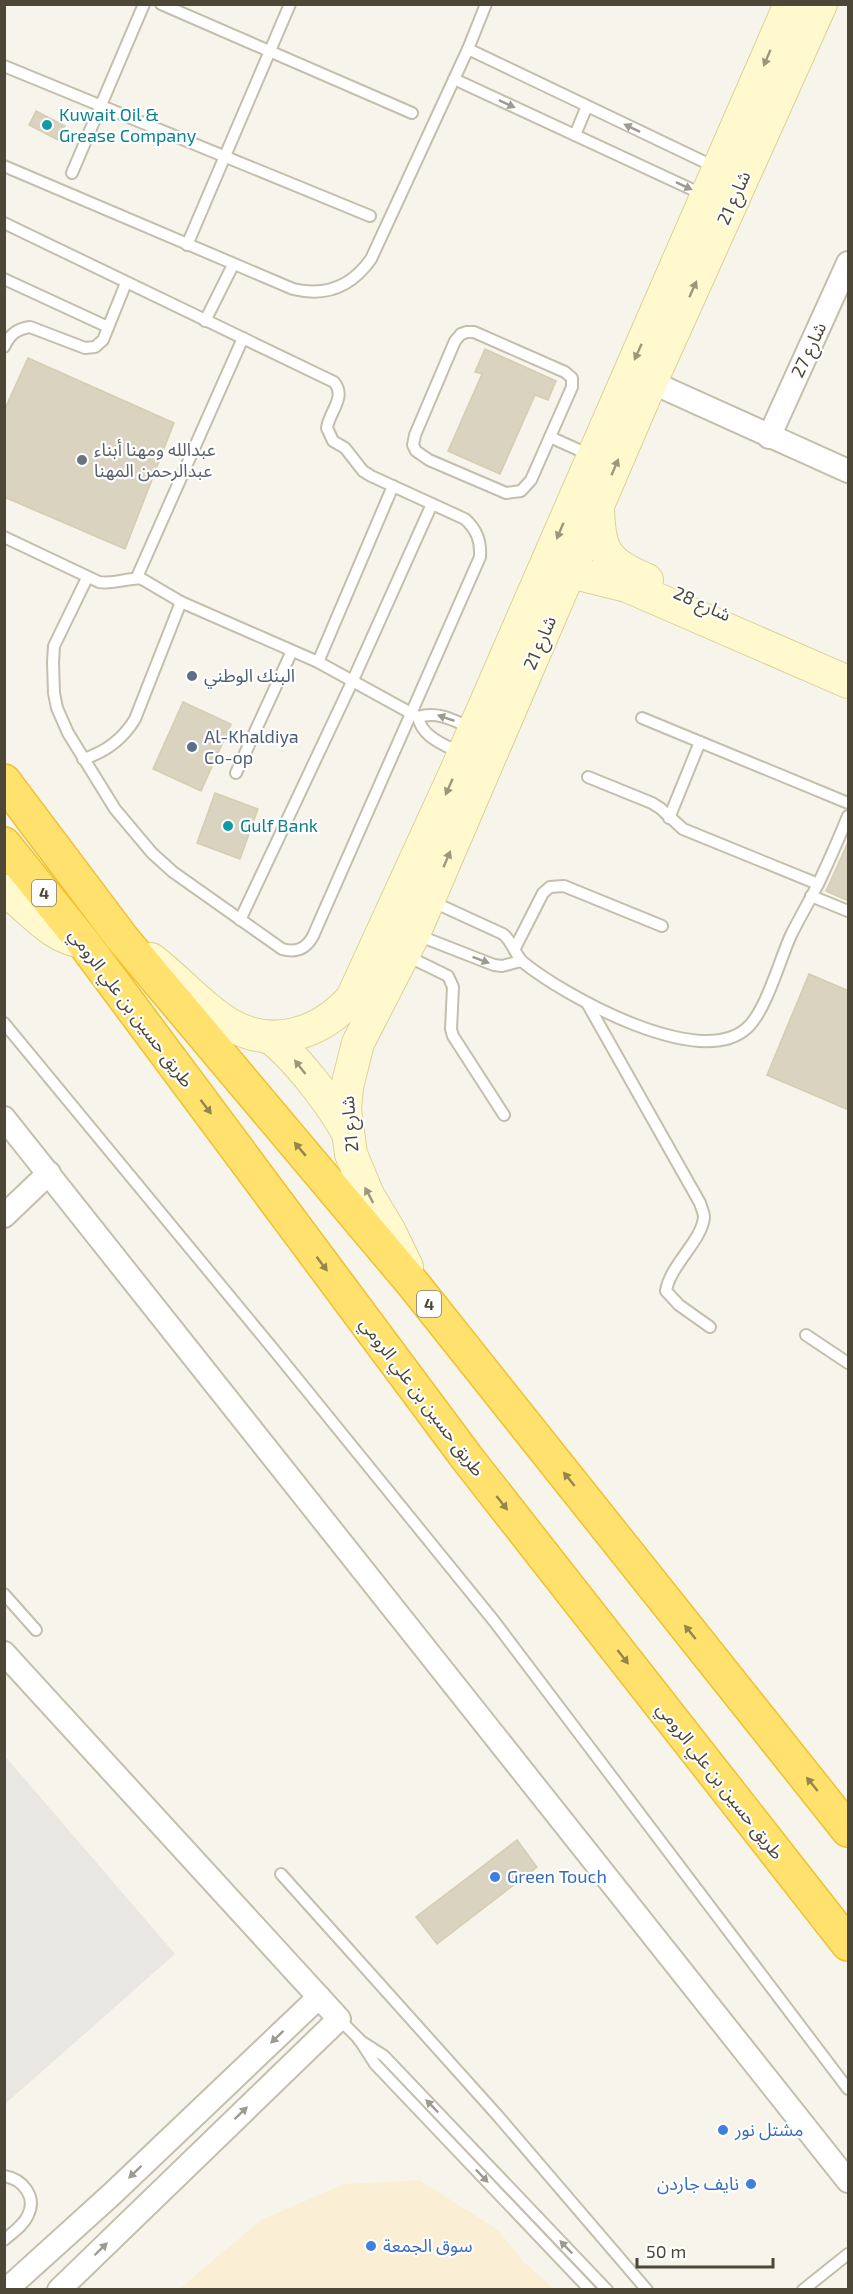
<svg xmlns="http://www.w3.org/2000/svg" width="853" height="2294" font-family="'Exo 2','Noto Sans Arabic',sans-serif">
<rect width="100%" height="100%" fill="#f7f5eb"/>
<polygon fill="#faefd5" points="420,2180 498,2230 524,2262 554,2289 179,2289 261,2220 344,2184"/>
<polygon fill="#e8e7e2" points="4,1755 175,1954 5,2104 4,2104"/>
<g fill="#dad3bf" stroke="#d6ccb1" stroke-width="1.5">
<polygon points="36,111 65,126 58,140 29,125"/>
<polygon points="485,349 556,381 548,400 535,395 500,474 448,451 482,374 475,372"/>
<polygon points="28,358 174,423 125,549 4,497 4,411"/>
<polygon points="183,702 231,724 201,791 153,769"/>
<polygon points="215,793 258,809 240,859 197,843"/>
<polygon points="849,840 849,901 826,891"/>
<polygon points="809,974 849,991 849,1110 767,1075"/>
<polygon points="517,1840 537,1867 437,1944 416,1917"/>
</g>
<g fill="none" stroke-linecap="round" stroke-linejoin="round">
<defs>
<g id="lane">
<polyline points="161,4 412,113"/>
<polyline points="468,49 717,168"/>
<polyline points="4,66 370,216"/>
<polyline points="454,79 704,195"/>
<polyline points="575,135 587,106"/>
<path d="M4,166L293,289C326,297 352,286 371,259L468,49L486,4"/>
<polyline points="72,173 144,4"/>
<path d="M4,223L334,382C347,397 329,412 327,428L333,441L345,448L363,471L371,476L465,519C477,530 481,541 480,557L313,936C306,949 296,953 282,949L173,872L152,853L115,809L68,733L57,708L54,693L53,662L54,646L87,578"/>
<polyline points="187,245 290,4"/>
<polyline points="4,279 108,327"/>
<polyline points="205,321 233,265"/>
<polygon points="467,332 474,332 565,372 572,378 572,387 531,480 521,491 506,493 429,460 416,451 413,445 415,435 455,341 461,334"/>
<path d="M4,347C10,334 17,329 30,327L85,348L95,347L103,340L126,283"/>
<polyline points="550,437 590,455"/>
<path d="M4,537L99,582C114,585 134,576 142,579L181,602L318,662L418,717C422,737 443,744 460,753"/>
<polyline points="137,577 243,338"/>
<polyline points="318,662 393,486"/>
<path d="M418,717C438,711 453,720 471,728"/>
<polyline points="642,718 848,803"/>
<path d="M83,759C106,752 123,739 135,719L181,602"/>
<polyline points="236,773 292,651"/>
<polyline points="588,777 652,803 660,808 683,829 818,884"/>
<polyline points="669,818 700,742"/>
<polyline points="811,896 848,911"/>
<path d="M431,901L503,934C513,942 515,956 524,963C565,996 700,1071 747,1028C766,1011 780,959 791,935C800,917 810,900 819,882C829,861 839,838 848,816"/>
<polyline points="240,920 353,680 432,504"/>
<polyline points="417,935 494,965 502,966 521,961"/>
<polyline points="515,948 543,893 550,887 564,886 662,926"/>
<polyline points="405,955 448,976 453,987 451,1029 453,1036 504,1115"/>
<path d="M587,1003L700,1203C701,1207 704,1213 704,1217C702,1241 670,1265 666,1291L679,1305L710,1327"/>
<polyline points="4,1023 274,1350 494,1621 848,2089"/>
<polyline points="806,1335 848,1363"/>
<polyline points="4,1594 36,1630"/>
<polyline points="281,1874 498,2116 647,2290"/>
<polyline points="339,2019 359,2039 375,2064 590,2290"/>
<polyline points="359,2040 384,2056 607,2290"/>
<path d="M4,2176C23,2179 37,2197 28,2215C24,2225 12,2233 4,2240"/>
<polyline points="803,2290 848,2254"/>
</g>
<g id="street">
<polyline points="651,382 848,471"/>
<polyline points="769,437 848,263"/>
<polyline points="4,1118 848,2181"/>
<polyline points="4,1216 49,1173"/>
<polyline points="4,1653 339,2019 59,2290"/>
<polyline points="6,2290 112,2194 319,1997"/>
</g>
<g id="secondary">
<path d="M598,507C599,552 605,562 647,580"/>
<polyline points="550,567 627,586 848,682"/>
<path d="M4,890C32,909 49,937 83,942"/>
<path d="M151,959C178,979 201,1008 229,1024C273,1050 321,1033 352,998L456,771L790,4"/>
<path d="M269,1037C293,1053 333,1105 347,1132"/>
<polyline points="407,1267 389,1230 368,1195 351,1154 345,1109 347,1087 358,1043 414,934 651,382 821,4"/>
</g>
<g id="highway">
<polyline points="4,781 122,938 414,1285 848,1830"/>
<polyline points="4,844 83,942 467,1458 848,1944"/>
</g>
</defs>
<use href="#lane" stroke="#c4bfac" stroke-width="14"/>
<use href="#street" stroke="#c4bfac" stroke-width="26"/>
<use href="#secondary" stroke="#dcd296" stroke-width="34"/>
<use href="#highway" stroke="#efc12d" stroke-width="36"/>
<use href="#lane" stroke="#fff" stroke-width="10"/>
<use href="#street" stroke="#fff" stroke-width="22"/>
<use href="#secondary" stroke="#fff9cd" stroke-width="32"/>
<use href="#highway" stroke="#ffe26e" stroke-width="33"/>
</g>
<defs><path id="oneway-solid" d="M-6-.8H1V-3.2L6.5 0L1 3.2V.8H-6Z" transform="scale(1.5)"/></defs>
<g fill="#9d977a">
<use href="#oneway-solid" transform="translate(767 58) rotate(113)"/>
<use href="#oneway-solid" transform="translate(693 289) rotate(-66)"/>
<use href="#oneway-solid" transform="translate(638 352) rotate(114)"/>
<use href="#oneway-solid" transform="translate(615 467) rotate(-67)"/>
<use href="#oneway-solid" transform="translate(560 531) rotate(113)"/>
<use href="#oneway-solid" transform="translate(449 787) rotate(114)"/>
<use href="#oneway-solid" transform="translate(447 859) rotate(-67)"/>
<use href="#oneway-solid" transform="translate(300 1067) rotate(-128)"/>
<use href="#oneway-solid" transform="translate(369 1195) rotate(-118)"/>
</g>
<g fill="#9d9a91">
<use href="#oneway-solid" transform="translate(507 104) rotate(25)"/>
<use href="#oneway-solid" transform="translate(632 128) rotate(-154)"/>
<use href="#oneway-solid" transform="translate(684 186) rotate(25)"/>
<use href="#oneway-solid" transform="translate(446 718) rotate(-161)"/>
<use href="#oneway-solid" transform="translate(481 960) rotate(21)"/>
<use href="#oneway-solid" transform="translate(277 2037) rotate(136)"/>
<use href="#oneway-solid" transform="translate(432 2106) rotate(-134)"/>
<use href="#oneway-solid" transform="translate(241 2113) rotate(-44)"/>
<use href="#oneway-solid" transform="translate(135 2172) rotate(136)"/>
<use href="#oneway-solid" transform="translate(482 2176) rotate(46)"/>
<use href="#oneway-solid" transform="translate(566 2247) rotate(-134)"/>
<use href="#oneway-solid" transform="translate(101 2249) rotate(-44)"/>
</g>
<g fill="#94854d">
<use href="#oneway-solid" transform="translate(206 1107) rotate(53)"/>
<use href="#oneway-solid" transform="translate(300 1149) rotate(-130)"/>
<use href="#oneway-solid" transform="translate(322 1264) rotate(53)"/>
<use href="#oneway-solid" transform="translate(569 1479) rotate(-129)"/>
<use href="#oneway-solid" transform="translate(502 1503) rotate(52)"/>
<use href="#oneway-solid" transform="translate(690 1632) rotate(-129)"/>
<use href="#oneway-solid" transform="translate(623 1657) rotate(52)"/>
<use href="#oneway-solid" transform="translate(812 1784) rotate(-129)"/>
</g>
<g fill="#0f9aa8" stroke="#fff" stroke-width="2">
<circle cx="47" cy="125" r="6"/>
<circle cx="228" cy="826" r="6"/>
</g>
<circle fill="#6b7280" stroke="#fff" stroke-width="2" cx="82" cy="460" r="6"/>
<g fill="#5c6f8a" stroke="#fff" stroke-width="2">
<circle cx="192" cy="676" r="6"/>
<circle cx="192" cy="747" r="6"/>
</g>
<g fill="#3f7fe0" stroke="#fff" stroke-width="2">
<circle cx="495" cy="1877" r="6"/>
<circle cx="723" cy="2130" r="6"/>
<circle cx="751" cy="2184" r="6"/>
<circle cx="371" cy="2246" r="6"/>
</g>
<g text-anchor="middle" stroke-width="4.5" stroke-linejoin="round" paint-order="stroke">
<g fill="#fff" stroke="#827e73" stroke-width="1.5">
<rect x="32" y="880" width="24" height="26" rx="4.5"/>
<rect x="417" y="1291" width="24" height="26" rx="4.5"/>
</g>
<g font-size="16" font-weight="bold" fill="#4d4737">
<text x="44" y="899">4</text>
<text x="429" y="1310">4</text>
</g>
<g font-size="18" fill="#0d838f" stroke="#fff" text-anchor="start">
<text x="59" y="121">Kuwait Oil &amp;<tspan x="59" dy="21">Grease Company</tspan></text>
<text x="240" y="832">Gulf Bank</text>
</g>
<g font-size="18" fill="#4d4737" stroke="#fff">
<text transform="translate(734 198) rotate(-66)" y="6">شارع 21</text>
<text transform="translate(809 350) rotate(-65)" y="6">شارع 27</text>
<text transform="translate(702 604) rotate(24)" y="6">شارع 28</text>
<text transform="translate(540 643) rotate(-67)" y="6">شارع 21</text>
<text transform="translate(131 1008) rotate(53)" y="6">طريق حسين بن علي الرومي</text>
<text transform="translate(350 1124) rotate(-95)" y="6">شارع 21</text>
<text transform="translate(422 1397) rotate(53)" y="6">طريق حسين بن علي الرومي</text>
<text transform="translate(720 1781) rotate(52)" y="6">طريق حسين بن علي الرومي</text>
</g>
<g font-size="18" fill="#5b616d" stroke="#fff" text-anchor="start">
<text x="94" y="456">عبدالله ومهنا أبناء<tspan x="94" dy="21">عبدالرحمن المهنا</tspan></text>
</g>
<g font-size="18" fill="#4e5e75" stroke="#fff" text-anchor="start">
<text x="204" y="682">البنك الوطني</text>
<text x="204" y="743">Al-Khaldiya<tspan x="204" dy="21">Co-op</tspan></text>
</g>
<g font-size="18" fill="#366cbe" stroke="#fff" text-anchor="start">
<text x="507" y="1883">Green Touch</text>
<text x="735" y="2136">مشتل نور</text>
<text x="739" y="2190" text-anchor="end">نايف جاردن</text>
<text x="383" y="2252">سوق الجمعة</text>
</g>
</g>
<rect width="853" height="2294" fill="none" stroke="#4d4737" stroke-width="12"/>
<path d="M637 2258v9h136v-9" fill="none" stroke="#4d4737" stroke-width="3"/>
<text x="646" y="2258" font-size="18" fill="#4d4737" stroke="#ffffff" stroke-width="4.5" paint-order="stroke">50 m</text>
</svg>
